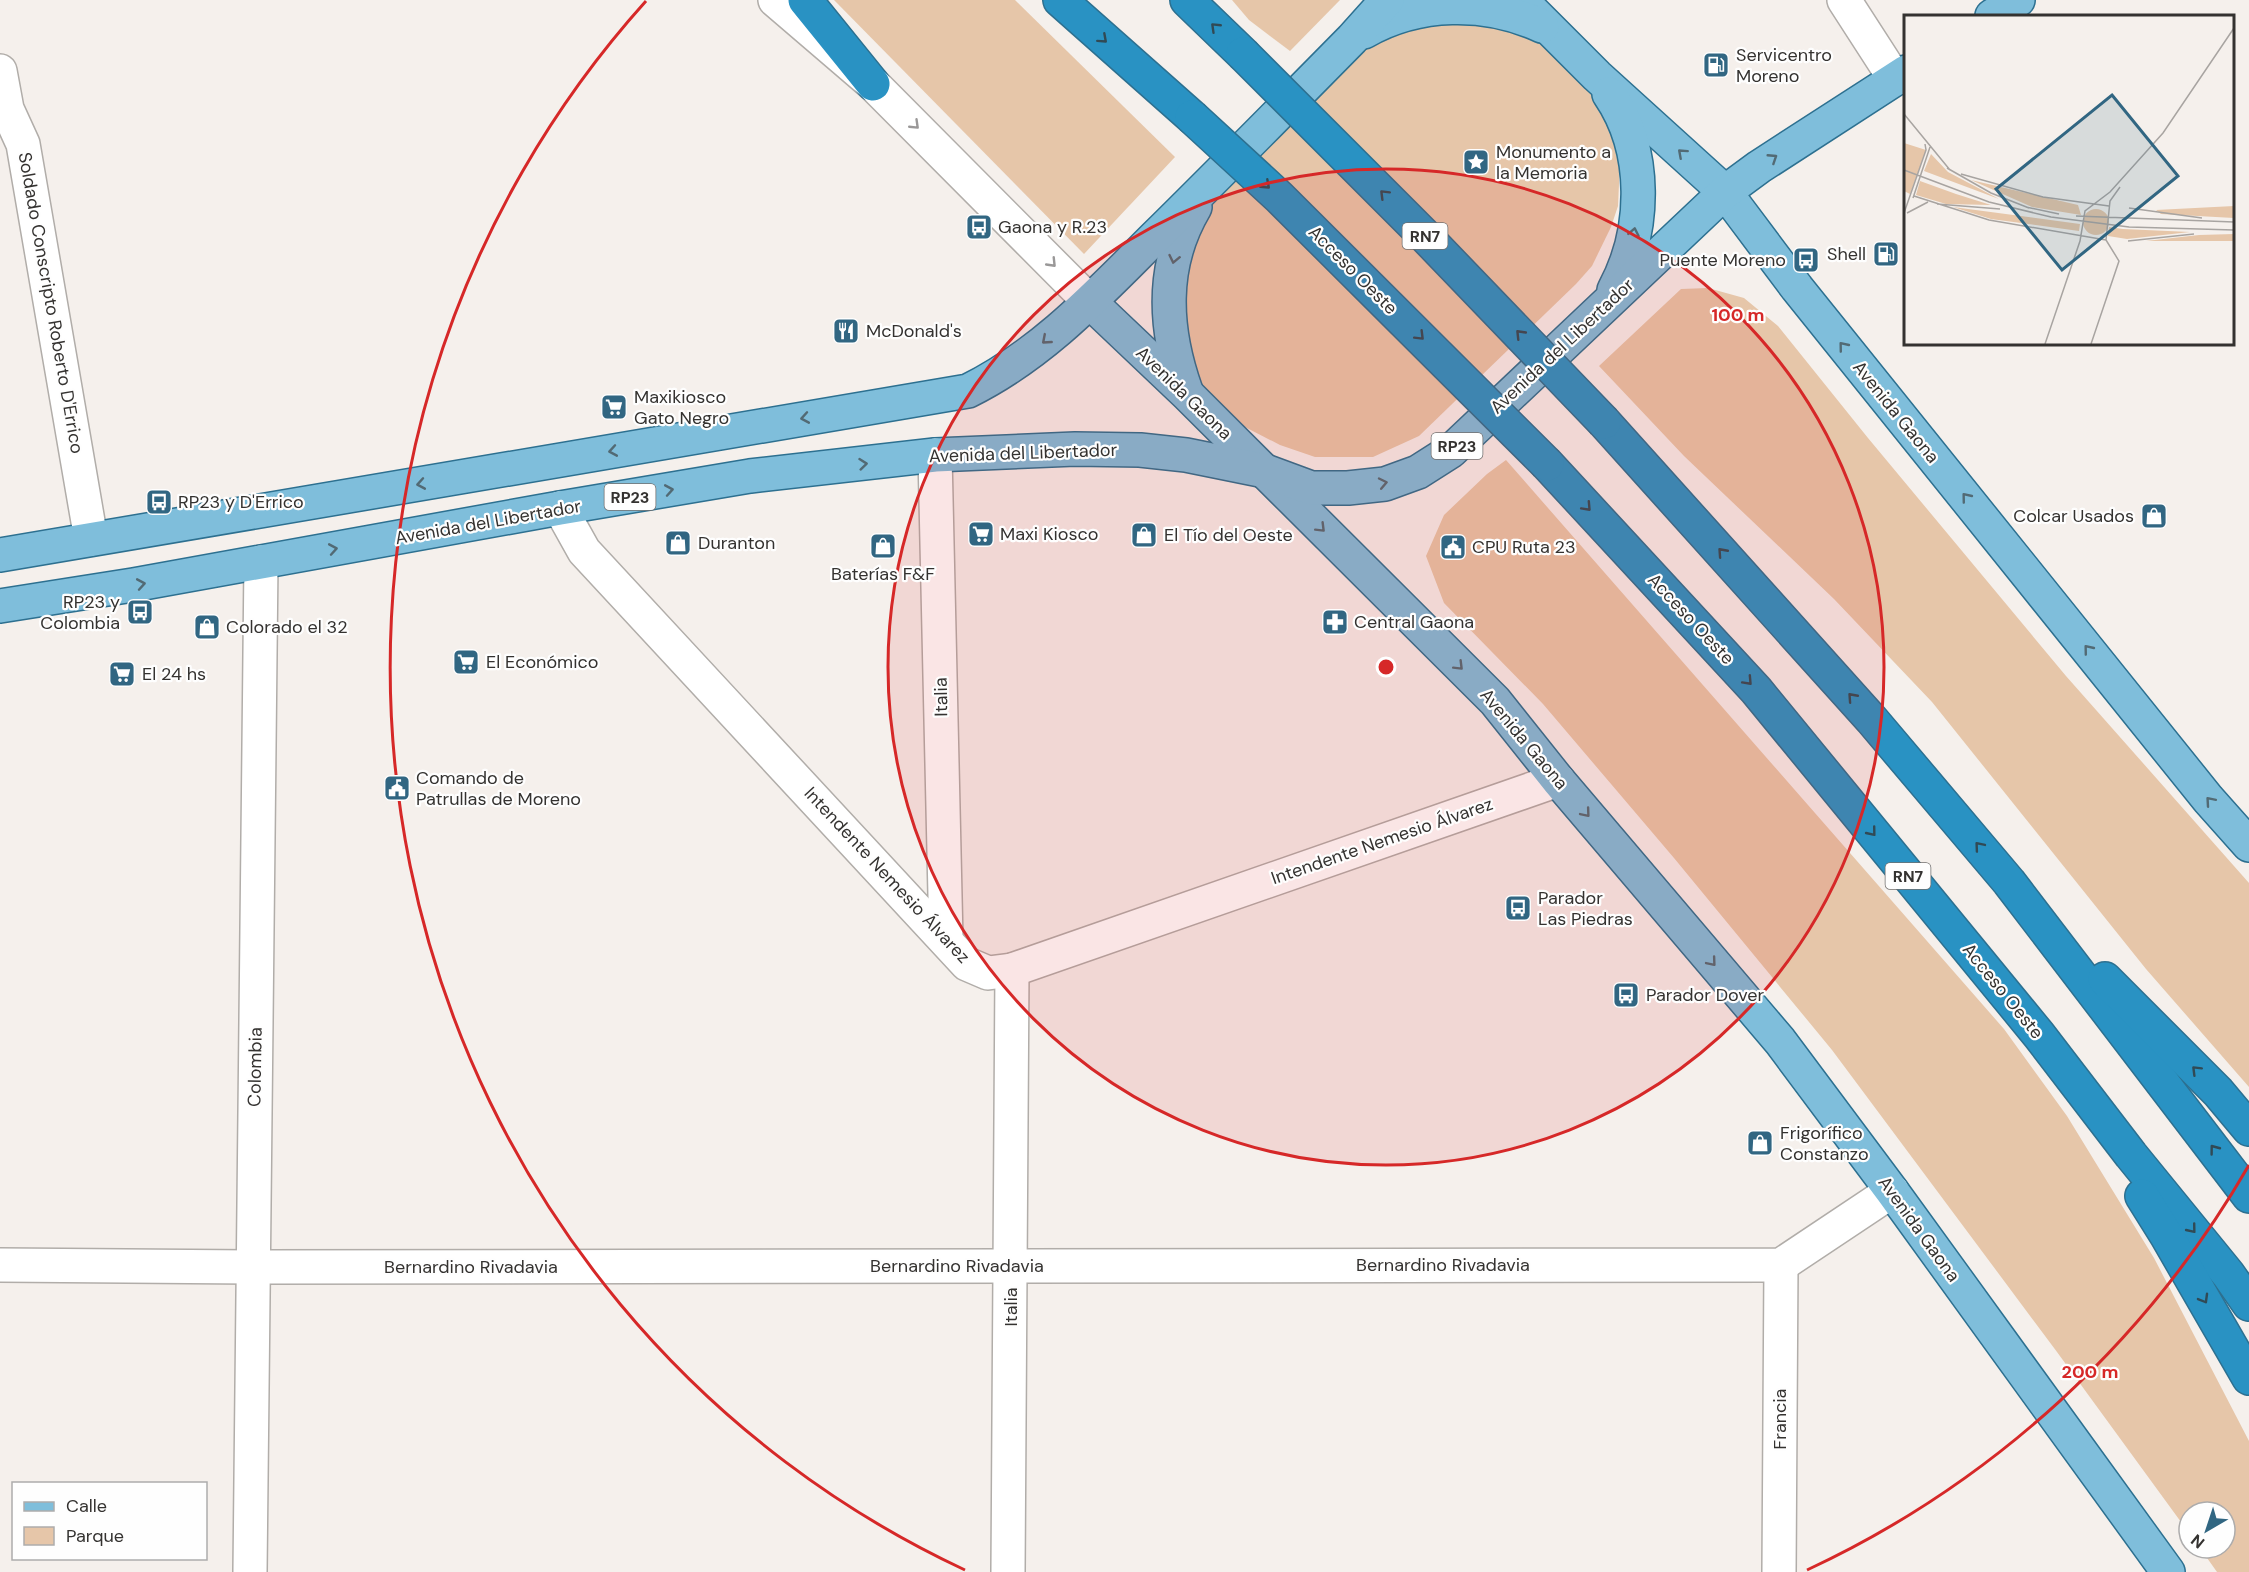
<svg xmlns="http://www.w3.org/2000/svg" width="2249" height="1572" font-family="'DM Sans',sans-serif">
<rect width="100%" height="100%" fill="#f5f0ec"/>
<g fill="#e6c6a9">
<polygon points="834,0 1015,0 1175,157 1084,254"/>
<polygon points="1232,0 1340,0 1290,51 1249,20"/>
<polygon points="1450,18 1522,27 1579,70 1613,125 1620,162 1618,206 1611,227 1592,266 1576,284 1419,436 1373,457 1315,457 1280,445 1245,427 1194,377 1178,307 1203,215 1221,193 1375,39"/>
<polygon points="1708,288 1744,298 1778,326 1868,438 2066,676 2249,883 2249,1087 2146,969 1932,702 1834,599 1684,456 1599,366 1681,289"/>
<polygon points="1506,460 2004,1029 2067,1116 2154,1258 2249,1441 2249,1572 2217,1572 2200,1548 2225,1548 2225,1512 2189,1512 2189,1533 2057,1352 1832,1050 1674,858 1543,704 1444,603 1426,556 1444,515 1487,474"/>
</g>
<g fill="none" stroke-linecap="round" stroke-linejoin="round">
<defs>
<g id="minor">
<polyline points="775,0 873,84 1090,302"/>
<polyline points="1844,0 1895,79"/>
<polyline points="0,71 7,109 23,144 91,539"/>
<polyline points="935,455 946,940"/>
<polyline points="560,508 584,551 967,964 988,973 1012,970 1558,780"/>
<polyline points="0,1265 252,1267 1781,1265 1892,1191"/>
<polyline points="250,1572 261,562"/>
<polyline points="1008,1572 1012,970"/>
<polyline points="1779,1572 1781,1265"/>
</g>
<g id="major">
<polyline points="1521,0 1597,76 1725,192 1797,288 2208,799 2249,845"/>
<polyline points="1992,16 2018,0"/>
<path d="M1364,32C1418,1 1485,0 1542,26"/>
<path d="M1609,94C1648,151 1646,231 1614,290"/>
<polyline points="1090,302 1188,395 1495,701 1558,780 1780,1041 1892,1191 2168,1572"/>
<path d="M1186,391C1164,329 1160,266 1195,207"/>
<path d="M0,555L968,391C1041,355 1097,295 1153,239C1220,173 1286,106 1352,39L1387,0"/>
<polyline points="0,606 133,585 560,508 750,476 935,455 1075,449 1140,450 1186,455 1265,471 1311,488 1348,488 1385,484 1418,472 1451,451 1725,192 1759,167 1906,72"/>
</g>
<g id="highway">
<polyline points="805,0 873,84"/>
<polyline points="1060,0 1192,117"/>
<polyline points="1187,0 1243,54"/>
<polyline points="1604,422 1872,720 2009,882 2249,1196"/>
<polyline points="1547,464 1756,690 2039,1035 2131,1155 2228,1274 2249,1304"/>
<polyline points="2105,979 2218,1092 2249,1129"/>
<polyline points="2142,1196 2167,1236 2249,1378"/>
</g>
</defs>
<use href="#minor" stroke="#b1ada9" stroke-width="36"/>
<use href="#major" stroke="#2d7090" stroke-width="36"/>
<use href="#highway" stroke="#2d7090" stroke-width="36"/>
<use href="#minor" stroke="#fff" stroke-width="33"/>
<use href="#major" stroke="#7fbedb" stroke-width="33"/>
<use href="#highway" stroke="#2992c3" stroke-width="33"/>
<defs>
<g id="highway-bridge">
<polyline points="1243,54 1425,236 1604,422"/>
<polyline points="1192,117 1279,197 1547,464"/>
</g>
</defs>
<use href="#highway-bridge" stroke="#2d7090" stroke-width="36" stroke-linecap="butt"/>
<use href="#highway-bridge" stroke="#2992c3" stroke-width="33"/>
</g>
<defs><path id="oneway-chevron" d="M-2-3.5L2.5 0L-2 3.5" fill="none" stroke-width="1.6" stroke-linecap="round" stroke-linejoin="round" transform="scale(1.5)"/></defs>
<g stroke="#314a55">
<use href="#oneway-chevron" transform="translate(1215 27) rotate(-136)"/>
<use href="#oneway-chevron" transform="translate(1103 39) rotate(42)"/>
<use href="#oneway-chevron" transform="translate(1266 185) rotate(42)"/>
<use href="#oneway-chevron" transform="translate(1384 194) rotate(-135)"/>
<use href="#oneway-chevron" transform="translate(1520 334) rotate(-134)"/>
<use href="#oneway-chevron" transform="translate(1420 336) rotate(45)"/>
<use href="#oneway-chevron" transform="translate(1587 507) rotate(47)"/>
<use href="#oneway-chevron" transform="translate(1722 552) rotate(-132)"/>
<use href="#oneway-chevron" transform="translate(1748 681) rotate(47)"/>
<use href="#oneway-chevron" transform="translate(1852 697) rotate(-132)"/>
<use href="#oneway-chevron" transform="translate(1872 832) rotate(51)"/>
<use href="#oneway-chevron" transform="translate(1979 846) rotate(-130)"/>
<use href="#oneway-chevron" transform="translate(2196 1070) rotate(-135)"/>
<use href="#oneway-chevron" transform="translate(2214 1149) rotate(-127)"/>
<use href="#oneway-chevron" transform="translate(2192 1229) rotate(51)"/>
<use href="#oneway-chevron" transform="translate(2204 1299) rotate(60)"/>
</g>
<g stroke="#9a9898">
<use href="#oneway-chevron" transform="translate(915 125) rotate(44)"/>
<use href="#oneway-chevron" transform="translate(1052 263) rotate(46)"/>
</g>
<g stroke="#526a74">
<use href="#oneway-chevron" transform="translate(1682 153) rotate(-138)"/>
<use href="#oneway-chevron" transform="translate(1773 158) rotate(-33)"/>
<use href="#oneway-chevron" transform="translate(1634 232) rotate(-79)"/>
<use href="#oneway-chevron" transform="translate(1174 259) rotate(102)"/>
<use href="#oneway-chevron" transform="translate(1046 340) rotate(139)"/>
<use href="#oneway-chevron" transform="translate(1843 346) rotate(-129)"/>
<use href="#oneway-chevron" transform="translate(805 418) rotate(170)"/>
<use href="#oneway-chevron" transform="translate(613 451) rotate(170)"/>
<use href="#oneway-chevron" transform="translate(863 464) rotate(-6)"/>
<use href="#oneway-chevron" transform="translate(1383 483) rotate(-12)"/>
<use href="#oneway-chevron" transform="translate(421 484) rotate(170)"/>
<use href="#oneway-chevron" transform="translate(669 490) rotate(-10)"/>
<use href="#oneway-chevron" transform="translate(1966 497) rotate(-129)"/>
<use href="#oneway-chevron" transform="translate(1321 528) rotate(45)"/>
<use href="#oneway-chevron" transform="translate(333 549) rotate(-10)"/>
<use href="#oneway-chevron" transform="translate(141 584) rotate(-10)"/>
<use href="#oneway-chevron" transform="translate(2088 649) rotate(-129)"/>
<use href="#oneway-chevron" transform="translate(1459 666) rotate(45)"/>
<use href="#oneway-chevron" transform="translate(2210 801) rotate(-131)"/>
<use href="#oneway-chevron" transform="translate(1586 813) rotate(50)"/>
<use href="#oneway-chevron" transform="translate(1712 962) rotate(50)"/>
</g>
<circle cx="1386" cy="667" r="498" fill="#d62828" fill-opacity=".12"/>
<g fill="none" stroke="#d62828" stroke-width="3">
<circle cx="1386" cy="667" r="498"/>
<path d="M2249 1165A996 996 0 0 1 1807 1570M965 1570A996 996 0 0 1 646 1"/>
</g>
<defs>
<symbol id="fuel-square" viewBox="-11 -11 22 22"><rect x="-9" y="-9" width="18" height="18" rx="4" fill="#316682" stroke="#fefefe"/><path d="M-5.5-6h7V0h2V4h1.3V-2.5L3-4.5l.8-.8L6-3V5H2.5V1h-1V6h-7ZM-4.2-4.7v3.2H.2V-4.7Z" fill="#fff"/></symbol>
<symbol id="sight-square" viewBox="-11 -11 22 22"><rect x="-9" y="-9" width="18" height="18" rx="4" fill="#316682" stroke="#fefefe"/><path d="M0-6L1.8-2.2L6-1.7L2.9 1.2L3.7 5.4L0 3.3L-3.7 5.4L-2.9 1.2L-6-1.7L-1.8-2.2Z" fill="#fff"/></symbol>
<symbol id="bus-square" viewBox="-11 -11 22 22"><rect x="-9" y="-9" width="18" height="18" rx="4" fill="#316682" stroke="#fefefe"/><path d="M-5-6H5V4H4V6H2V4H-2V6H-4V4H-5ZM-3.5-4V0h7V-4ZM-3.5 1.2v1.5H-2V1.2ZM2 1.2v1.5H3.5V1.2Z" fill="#fff"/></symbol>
<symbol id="restaurant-square" viewBox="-11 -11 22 22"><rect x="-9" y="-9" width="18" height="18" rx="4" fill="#316682" stroke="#fefefe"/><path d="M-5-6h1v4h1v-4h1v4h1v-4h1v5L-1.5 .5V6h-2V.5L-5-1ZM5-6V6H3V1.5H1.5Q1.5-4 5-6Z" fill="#fff"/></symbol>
<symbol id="supermarket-square" viewBox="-11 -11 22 22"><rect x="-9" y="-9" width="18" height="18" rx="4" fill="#316682" stroke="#fefefe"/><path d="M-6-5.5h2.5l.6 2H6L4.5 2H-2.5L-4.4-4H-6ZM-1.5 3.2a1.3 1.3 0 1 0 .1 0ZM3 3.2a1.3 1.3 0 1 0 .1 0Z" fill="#fff"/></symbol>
<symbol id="shop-square" viewBox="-11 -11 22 22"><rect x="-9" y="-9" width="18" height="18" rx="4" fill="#316682" stroke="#fefefe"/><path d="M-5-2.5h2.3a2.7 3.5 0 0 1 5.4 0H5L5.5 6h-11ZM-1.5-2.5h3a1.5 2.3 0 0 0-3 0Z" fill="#fff"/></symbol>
<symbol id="civic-square" viewBox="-11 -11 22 22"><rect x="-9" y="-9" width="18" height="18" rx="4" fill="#316682" stroke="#fefefe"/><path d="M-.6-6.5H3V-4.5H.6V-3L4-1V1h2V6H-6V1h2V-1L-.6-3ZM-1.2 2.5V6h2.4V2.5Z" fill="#fff"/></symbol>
<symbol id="pharmacy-square" viewBox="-11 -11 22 22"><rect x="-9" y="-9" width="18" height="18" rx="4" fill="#316682" stroke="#fefefe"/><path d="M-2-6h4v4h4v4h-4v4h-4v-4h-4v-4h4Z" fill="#fff"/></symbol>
</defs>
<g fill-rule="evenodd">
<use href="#fuel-square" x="1701" y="50" width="30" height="30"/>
<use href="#sight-square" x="1461" y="147" width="30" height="30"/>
<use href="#bus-square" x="964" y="212" width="30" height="30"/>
<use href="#fuel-square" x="1871" y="239" width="30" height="30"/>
<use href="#bus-square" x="1791" y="245" width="30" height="30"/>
<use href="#restaurant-square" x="831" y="316" width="30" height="30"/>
<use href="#supermarket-square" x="599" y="392" width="30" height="30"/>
<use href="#bus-square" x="144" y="487" width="30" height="30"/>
<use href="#shop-square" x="2139" y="501" width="30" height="30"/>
<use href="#supermarket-square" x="966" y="519" width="30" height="30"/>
<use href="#shop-square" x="1129" y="520" width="30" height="30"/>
<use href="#shop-square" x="663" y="528" width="30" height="30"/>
<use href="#shop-square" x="868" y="531" width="30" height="30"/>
<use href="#civic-square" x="1438" y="532" width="30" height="30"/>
<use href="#bus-square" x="125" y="597" width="30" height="30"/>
<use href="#pharmacy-square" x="1320" y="607" width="30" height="30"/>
<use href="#shop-square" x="192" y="612" width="30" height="30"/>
<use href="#supermarket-square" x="451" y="647" width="30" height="30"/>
<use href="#supermarket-square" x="107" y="659" width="30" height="30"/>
<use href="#civic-square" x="382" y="773" width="30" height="30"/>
<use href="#bus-square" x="1503" y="893" width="30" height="30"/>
<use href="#bus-square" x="1611" y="980" width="30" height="30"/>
<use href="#shop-square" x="1745" y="1128" width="30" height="30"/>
</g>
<g text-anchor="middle" stroke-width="4.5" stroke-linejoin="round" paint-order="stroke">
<g fill="#fefefe" stroke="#716f6e" stroke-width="1.5">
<rect x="1402.5" y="223" width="45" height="26" rx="4.5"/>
<rect x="1431.5" y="433" width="51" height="26" rx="4.5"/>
<rect x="604.5" y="484" width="51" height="26" rx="4.5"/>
<rect x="1885.5" y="863" width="45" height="26" rx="4.5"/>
</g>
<g font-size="16" font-weight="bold" fill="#343230">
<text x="1425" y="242">RN7</text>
<text x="1457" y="452">RP23</text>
<text x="630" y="503">RP23</text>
<text x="1908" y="882">RN7</text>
</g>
<g font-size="18" fill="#343230" stroke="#fefefe" text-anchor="start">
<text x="1736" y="61">Servicentro<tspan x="1736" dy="21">Moreno</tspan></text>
<text x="1496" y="158">Monumento a<tspan x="1496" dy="21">la Memoria</tspan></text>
<text x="998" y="233">Gaona y R.23</text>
<text x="1866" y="260" text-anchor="end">Shell</text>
<text x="1786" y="266" text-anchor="end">Puente Moreno</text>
<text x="866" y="337">McDonald's</text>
<text x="634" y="403">Maxikiosco<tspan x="634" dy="21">Gato Negro</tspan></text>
<text x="178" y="508">RP23 y D'Errico</text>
<text x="2134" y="522" text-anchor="end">Colcar Usados</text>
<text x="1000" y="540">Maxi Kiosco</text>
<text x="1164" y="541">El Tío del Oeste</text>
<text x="698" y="549">Duranton</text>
<text x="1472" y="553">CPU Ruta 23</text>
<text x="883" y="580" text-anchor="middle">Baterías F&amp;F</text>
<text x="120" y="608" text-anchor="end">RP23 y<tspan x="120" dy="21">Colombia</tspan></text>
<text x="1354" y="628">Central Gaona</text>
<text x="226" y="633">Colorado el 32</text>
<text x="486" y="668">El Económico</text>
<text x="142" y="680">El 24 hs</text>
<text x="416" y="784">Comando de<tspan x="416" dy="21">Patrullas de Moreno</tspan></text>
<text x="1538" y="904">Parador<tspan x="1538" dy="21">Las Piedras</tspan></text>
<text x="1646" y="1001">Parador Dover</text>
<text x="1780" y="1139">Frigorífico<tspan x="1780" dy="21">Constanzo</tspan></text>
</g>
<g font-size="18" fill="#343230" stroke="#fefefe">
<text transform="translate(1353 270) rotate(45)" y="6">Acceso Oeste</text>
<text transform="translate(51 303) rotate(80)" y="6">Soldado Conscripto Roberto D'Errico</text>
<text transform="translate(1562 346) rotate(-43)" y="6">Avenida del Libertador</text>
<text transform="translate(1184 393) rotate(44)" y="6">Avenida Gaona</text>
<text transform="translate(1896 412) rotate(51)" y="6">Avenida Gaona</text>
<text transform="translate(1023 453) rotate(-2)" y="6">Avenida del Libertador</text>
<text transform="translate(488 522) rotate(-10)" y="6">Avenida del Libertador</text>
<text transform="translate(1691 619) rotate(47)" y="6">Acceso Oeste</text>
<text transform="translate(941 697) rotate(-91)" y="6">Italia</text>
<text transform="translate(1524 739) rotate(50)" y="6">Avenida Gaona</text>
<text transform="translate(1382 841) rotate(-19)" y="6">Intendente Nemesio Álvarez</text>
<text transform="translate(887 875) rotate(47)" y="6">Intendente Nemesio Álvarez</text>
<text transform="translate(2003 991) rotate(51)" y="6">Acceso Oeste</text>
<text transform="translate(255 1067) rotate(-89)" y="6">Colombia</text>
<text transform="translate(1919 1229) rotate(54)" y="6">Avenida Gaona</text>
<text x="1443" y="1271">Bernardino Rivadavia</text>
<text x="957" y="1272">Bernardino Rivadavia</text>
<text x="471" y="1273">Bernardino Rivadavia</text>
<text transform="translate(1011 1307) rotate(-90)" y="6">Italia</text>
<text transform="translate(1780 1419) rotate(-90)" y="6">Francia</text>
</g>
</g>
<g transform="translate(1904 15)">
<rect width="330" height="330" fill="#f5f0ec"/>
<path d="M0,128L22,135L6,179L0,176ZM27,139L44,157L95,184L20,156ZM67,165L174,190L177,200L128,192ZM16,166L52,179L87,190L42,189L12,180ZM330,191V203L257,199L252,195ZM49,192L176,209L175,216L87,204ZM179 207a13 13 0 1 1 26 0a13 13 0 1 1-26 0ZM205,212L219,214L286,217L223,224L204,221ZM330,219V226H242L295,220Z" fill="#e6c6a9"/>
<path fill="none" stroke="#a8a4a1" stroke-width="1.5" d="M0,99L46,155M43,153L87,178L125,193M0,155L85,187L147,202L225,212L330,215M57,159L139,182L205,191M10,181L85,205L202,225M9,183L26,132M33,189L96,194M122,192L155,199M225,193L298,203M0,198L22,135L21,129M3,198L24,187M172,201L330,207M224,226L290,219M141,329L176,226L181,196L206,177L259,118L330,13M187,329L215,246L202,225L206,186L216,172"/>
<path fill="#316682" fill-opacity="0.15" stroke="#316682" stroke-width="3" d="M208,80L274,161L158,255L92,174Z"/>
<rect width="330" height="330" fill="none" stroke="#343230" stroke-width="3"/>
</g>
<circle cx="1386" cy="667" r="9" fill="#d62828" stroke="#fefefe" stroke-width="3"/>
<g font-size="18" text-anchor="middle" font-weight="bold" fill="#d62828" stroke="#fefefe" stroke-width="4.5" stroke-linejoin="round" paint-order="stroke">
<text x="1738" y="321">100 m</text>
<text x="2090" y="1378">200 m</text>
</g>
<rect x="12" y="1482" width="195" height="78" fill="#fefefe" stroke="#adacac" stroke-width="1.5"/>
<rect x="24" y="1502" width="30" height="9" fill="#7fbedb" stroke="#adacac" stroke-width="1.5"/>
<text x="66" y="1512" font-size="18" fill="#343230">Calle</text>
<rect x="24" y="1527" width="30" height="18" fill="#e6c6a9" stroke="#adacac" stroke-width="1.5"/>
<text x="66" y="1542" font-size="18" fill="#343230">Parque</text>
<g transform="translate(2207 1530) rotate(219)"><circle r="28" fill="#fefefe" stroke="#adacac" stroke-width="1.5"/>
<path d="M0-4.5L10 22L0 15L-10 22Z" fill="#316682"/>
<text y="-9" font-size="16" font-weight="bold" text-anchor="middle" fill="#343230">N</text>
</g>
</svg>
